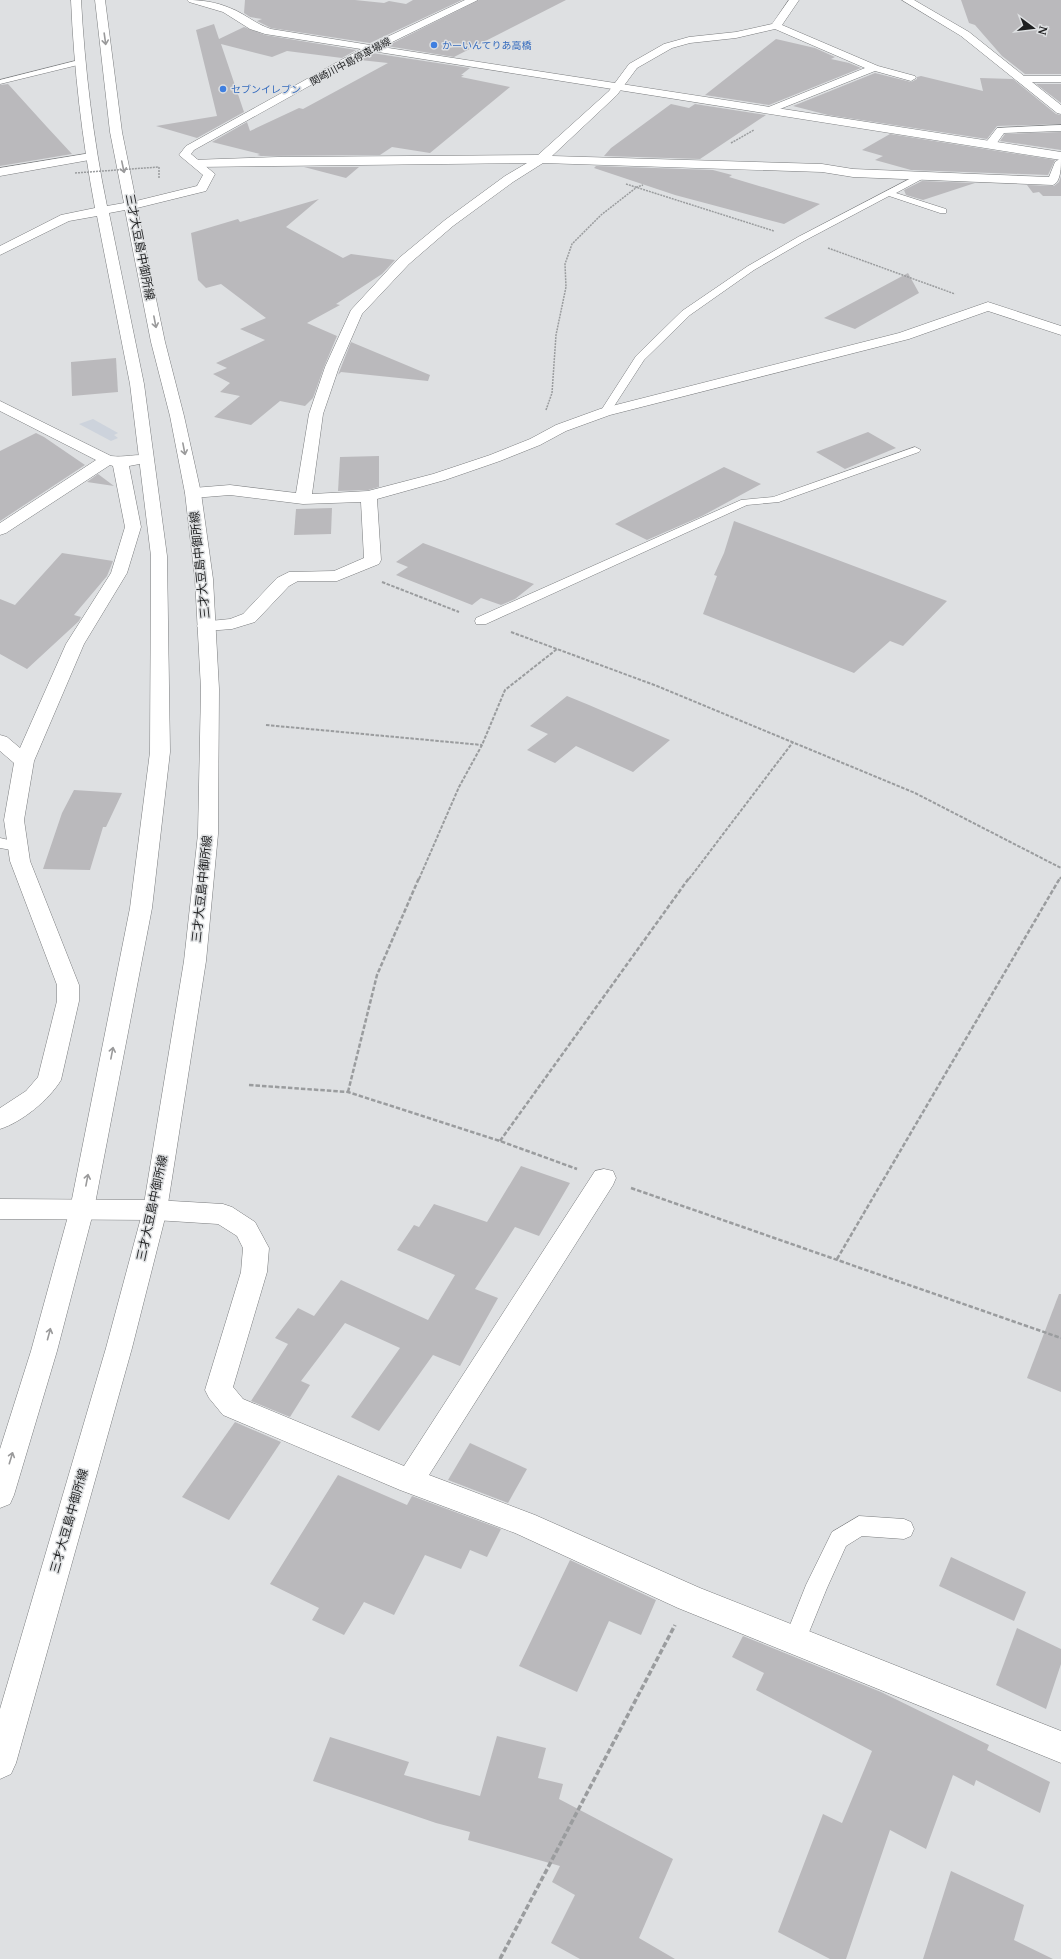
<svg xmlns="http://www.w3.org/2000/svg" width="1061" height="1959" font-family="'Noto Serif','Noto Sans JP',serif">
<rect width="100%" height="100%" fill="#dee0e2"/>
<polygon fill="#cdd3dc" points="93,419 118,433 114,435 118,438 111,441 79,424"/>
<g fill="#bab9bc">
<polygon points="245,0 355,0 384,3 389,1 406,4 413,0 462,0 370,43 271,28 257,21 262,19 250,17 244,13"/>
<polygon points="479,0 566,0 454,57 387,46"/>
<polygon points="961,0 1061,0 1061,74 1025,74 1002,56 975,25 969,23"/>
<polygon points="214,24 219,39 244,27 265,35 356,50 342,58 287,51 272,57 221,44 244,112 197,138 156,126 217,116 196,30"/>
<polygon points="776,39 815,48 835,57 831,59 849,63 861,68 769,105 705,95"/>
<polygon points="372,53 470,68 461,75 464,75 461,77 510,87 430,153 392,147 380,155 261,156 257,155 260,154 212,142 247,122 250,131 299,108 303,109 388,63 360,60"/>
<polygon points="875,73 911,82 917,79 917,77 921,76 983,91 980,78 1013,79 1056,114 1061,115 1061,124 997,126 987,139 828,115 793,106"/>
<polygon points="8,84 47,127 72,154 0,166 0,85"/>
<polygon points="1036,84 1061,84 1061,103"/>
<polygon points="671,104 689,108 695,104 766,115 700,159 604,156 611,148"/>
<polygon points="1061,132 1061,150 1000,141 1005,134"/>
<polygon points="890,134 1055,160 1048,175 911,170 875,160 883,156 862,150"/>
<polygon points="596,166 713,170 732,175 729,177 820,204 784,224 675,195 594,168"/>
<polygon points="304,167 359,167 346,178"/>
<polygon points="1061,176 1061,196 1043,196 1039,192 1033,193 1027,185 1054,186 1059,182"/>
<polygon points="922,181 975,183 923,200 906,195 904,190"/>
<polygon points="319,199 286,227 343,258 351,254 395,260 382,274 336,304 340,305 307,323 337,336 324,367 313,398 305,406 280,401 251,425 214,417 240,396 220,392 230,383 213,374 227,368 216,363 265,340 240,329 266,318 221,284 206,288 198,280 191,233 238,219 240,222"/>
<polygon points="908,273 919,293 855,329 824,318"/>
<polygon points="351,342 430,375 428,381 341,372 338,375"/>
<polygon points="116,358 118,392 72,396 71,362"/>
<polygon points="868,432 896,448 845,469 816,452"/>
<polygon points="36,433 44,437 85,465 0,521 0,451"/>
<polygon points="379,456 379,487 368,490 338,491 340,457"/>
<polygon points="724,467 761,484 702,516 647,540 615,524"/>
<polygon points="98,474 114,486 87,482"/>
<polygon points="332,508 331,534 294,535 296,509"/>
<polygon points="734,521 947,601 903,646 890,641 854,673 703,614 717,576 714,575 724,553"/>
<polygon points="423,543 534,584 515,599 501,605 481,598 472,605 396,575 408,567 396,562"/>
<polygon points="62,553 113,561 107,576 74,615 81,617 79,621 27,669 0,654 0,599 15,605"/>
<polygon points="567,696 589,705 670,740 633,772 576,746 555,763 527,750 548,734 530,726"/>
<polygon points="74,790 122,793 106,827 103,827 90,870 43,869 62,813"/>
<polygon points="521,1166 570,1183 539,1236 515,1227 475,1289 498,1298 460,1366 433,1355 379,1431 351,1417 400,1348 345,1323 301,1381 310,1385 290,1417 251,1401 288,1344 275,1338 298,1308 314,1316 341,1280 428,1320 455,1275 397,1250 414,1225 419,1227 434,1204 487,1222"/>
<polygon points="1059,1294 1061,1294 1061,1392 1027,1378"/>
<polygon points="235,1422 281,1442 229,1520 182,1497"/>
<polygon points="470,1443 527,1469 508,1503 448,1480"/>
<polygon points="338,1475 407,1505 412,1496 501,1529 487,1557 470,1550 461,1569 425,1555 394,1615 364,1602 344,1635 312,1620 319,1608 270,1584"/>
<polygon points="951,1557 1026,1592 1014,1621 939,1586"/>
<polygon points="570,1560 656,1600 641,1635 609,1621 577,1692 519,1666"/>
<polygon points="1017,1628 1061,1649 1061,1664 1046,1709 996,1685"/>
<polygon points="743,1636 881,1692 989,1745 987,1750 1050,1782 1040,1813 976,1780 974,1786 953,1775 926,1849 890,1830 846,1959 830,1959 778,1932 823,1814 842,1823 872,1751 756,1690 764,1673 732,1657"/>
<polygon points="497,1736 546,1748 538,1778 563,1784 559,1799 673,1859 639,1938 675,1959 580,1959 551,1943 575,1895 552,1882 560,1866 468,1840 470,1832 436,1823 313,1781 330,1737 409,1762 404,1775 480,1796"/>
<polygon points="951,1871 1024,1905 1014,1940 1053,1959 923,1959"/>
</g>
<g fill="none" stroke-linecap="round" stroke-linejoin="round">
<defs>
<g id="lane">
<polygon points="79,60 83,62 82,64 0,84 0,80"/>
<polygon points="921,173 925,176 924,178 896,193 946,209 946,213 940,213 889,196 804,241 754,270 690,315 644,360 609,414 601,414 600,412 636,356 682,311 748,266 798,237"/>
<polygon points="915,447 921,450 919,452 779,502 747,505 486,624 476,624 475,621 476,618 741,500 773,497"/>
<polygon points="0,838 22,843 24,846 22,849 17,851 0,848"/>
<polygon points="859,1516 904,1519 911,1522 914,1529 911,1536 904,1539 862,1536 846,1546 827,1588 803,1647 795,1650 787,1647 784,1640 806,1585 832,1532"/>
</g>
<g id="street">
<path d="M789,0H799L782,25L878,66L915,76L916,78L911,81L875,71L770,113L764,110L766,108L865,68L775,29L736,38L690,43L672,48L637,68L617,95L552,156L822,164L853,169L1049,177L1055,162L1061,158C1061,167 1061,182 1053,185L853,177L822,172L543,163L513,182L453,226L409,264L362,314L339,367L323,414L312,494L368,491L433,474L490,455L530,439L556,425L600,409L899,333L988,302L1061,326V335L988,311L909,339L610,415L566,431L540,445L500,461L445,480L377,499L381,560L379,564L337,581H298L289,586L255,622L232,629L206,631L200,630L197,626L200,622L230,619L243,614L277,578L289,572L334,571L364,558L361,502L303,504L230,495L193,498L187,496L185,493L187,490L193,488L230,485L296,493L309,414L325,367L351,310L399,258L445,220L505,176L527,163L196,167L190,163L192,160L278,157L538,155L609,91L629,64L664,44L689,37L736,32L772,24Z"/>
<polygon points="902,0 914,0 969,32 1024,76 1061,76 1061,82 1032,82 1061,105 1061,114 1057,113 961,36"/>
<polygon points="1061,125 1061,131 1004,133 994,147 986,147 984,145 997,128"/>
<polygon points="91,153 95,155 97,157 95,159 0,176 0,168"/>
<path d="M0,401L111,456C124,458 138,453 150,456L153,459L150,462L129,466L141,527L127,573L84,644L34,761L24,820L30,861L79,985V1001L61,1080C49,1100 22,1122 0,1129V1108L26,1091L38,1077L57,1001V985L10,861L4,820L14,763L0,751V735L7,737L20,748L66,644L111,573L125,527L113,466L110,465L6,533L0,535V523L96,460L0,411Z"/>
<polygon points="604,1169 613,1171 616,1178 613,1185 429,1475 535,1515 700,1588 1061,1731 1061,1763 678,1608 515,1533 400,1490 223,1415 209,1398 205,1390 241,1272 243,1248 237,1236 218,1224 155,1220 0,1219 0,1199 155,1200 223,1204 232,1207 255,1222 269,1248 267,1272 233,1387 243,1399 404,1466 595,1171"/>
</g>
<path id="secondary" d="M71,0H81C85,70 93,138 107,206L124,203L110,132L95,0H105L122,132L136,201L197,186L203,175L179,155L186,146L361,49L265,34L250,29L223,12L189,2L187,0C202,0 216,2 230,8C244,13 255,24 271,29L370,45L465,0H478L382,47L1061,152V160L372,51L194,150L191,154L215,174L206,191L137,208L165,342L184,416L201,493L213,579L219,689L218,834L206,961L167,1210L132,1348L16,1763L11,1774L0,1779V1709L106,1348L143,1210L184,961L198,834L201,689L195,579L185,493L170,416L151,342L125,210L109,213L144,384L167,556L170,752L152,908L94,1209L57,1351L14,1495L10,1504L0,1508V1449L31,1351L70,1209L130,908L150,752L151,556L130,384L97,216L69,221L0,255V246L61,215L95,208C82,139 74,70 71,0Z"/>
</defs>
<use href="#lane" stroke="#7a7c7e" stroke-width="1"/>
<use href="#street" stroke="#7a7c7e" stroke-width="1"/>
<use href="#secondary" stroke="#7a7c7e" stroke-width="1"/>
<g stroke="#9a9c9e" stroke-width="1.5" stroke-dasharray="2 1" stroke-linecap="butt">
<polyline points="731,143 754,130"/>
<polyline points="159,167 159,178"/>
<polyline points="626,184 774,231"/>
<polyline points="828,248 955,294"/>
<polyline points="546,410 552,393 556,335 566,287 565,264 572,244 601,215 637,187 643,185"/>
</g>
<g stroke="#9a9c9e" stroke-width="2" stroke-dasharray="3.5 1.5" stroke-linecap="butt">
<polyline points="382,582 459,612"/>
<polyline points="511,632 657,686 915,793 1061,868"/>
<polyline points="266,725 482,745"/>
<polyline points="419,879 459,787 482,745 505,690 557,649"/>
<polyline points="689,879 793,742"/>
<polyline points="1060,879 1061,877"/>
</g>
<g stroke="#9a9c9e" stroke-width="2.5" stroke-dasharray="4.5 2" stroke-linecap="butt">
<polyline points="249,1085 348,1092 500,1141 577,1169"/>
<polyline points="348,1092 377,975 419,878"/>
<polyline points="500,1141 689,878"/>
<polyline points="631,1188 1061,1338"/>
<polyline points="837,1259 1060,878"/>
</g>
<polyline stroke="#9a9c9e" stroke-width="3.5" stroke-dasharray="5.5 2.5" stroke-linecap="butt" points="500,1959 675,1625"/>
<use href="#lane" fill="#fff" fill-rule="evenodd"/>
<use href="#street" fill="#fff" fill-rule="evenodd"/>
<use href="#secondary" fill="#fff" fill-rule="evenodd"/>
<polyline stroke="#9a9c9e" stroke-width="1.5" stroke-dasharray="2 1" stroke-linecap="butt" points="75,173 159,167"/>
</g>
<defs><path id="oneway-shaft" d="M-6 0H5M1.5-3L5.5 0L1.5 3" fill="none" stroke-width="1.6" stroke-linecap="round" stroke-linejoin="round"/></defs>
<g stroke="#9a9a9b">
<use href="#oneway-shaft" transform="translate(105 39) rotate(82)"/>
<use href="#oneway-shaft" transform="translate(123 167) rotate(78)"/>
<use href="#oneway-shaft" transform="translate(155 322) rotate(79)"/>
<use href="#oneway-shaft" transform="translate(184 449) rotate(79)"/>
<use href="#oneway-shaft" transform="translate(112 1053) rotate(-79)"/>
<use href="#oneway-shaft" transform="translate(87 1180) rotate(-79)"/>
<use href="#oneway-shaft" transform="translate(49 1334) rotate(-75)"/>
<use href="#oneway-shaft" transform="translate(11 1458) rotate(-73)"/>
</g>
<g fill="#3f7fe0" stroke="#dee0e2" stroke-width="1.5">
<circle cx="434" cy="45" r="4"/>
<circle cx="223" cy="89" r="4"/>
</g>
<g text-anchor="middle" stroke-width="3" stroke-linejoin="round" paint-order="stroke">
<g font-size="10" fill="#366cbe" stroke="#dee0e2" text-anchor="start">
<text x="442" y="49">かーいんてりあ高橋</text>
<text x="231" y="93">セブンイレブン</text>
</g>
<g font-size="10" fill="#1e1f20" stroke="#dee0e2">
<text transform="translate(350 61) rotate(-28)" y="4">関崎川中島停車場線</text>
</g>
<g font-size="12" fill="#1e1f20" stroke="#dee0e2">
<text transform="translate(140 247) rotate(79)" y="4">三才大豆島中御所線</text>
<text transform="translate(200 565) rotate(-96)" y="4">三才大豆島中御所線</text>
<text transform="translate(202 889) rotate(-84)" y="4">三才大豆島中御所線</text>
<text transform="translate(152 1208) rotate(-78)" y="4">三才大豆島中御所線</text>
<text transform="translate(69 1521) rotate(-74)" y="4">三才大豆島中御所線</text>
</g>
</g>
<g transform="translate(1033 28) rotate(105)" stroke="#dee0e2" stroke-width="3" paint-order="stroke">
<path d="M0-3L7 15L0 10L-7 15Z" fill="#1e1f20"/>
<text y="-6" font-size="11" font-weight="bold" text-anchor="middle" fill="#1e1f20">N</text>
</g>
</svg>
